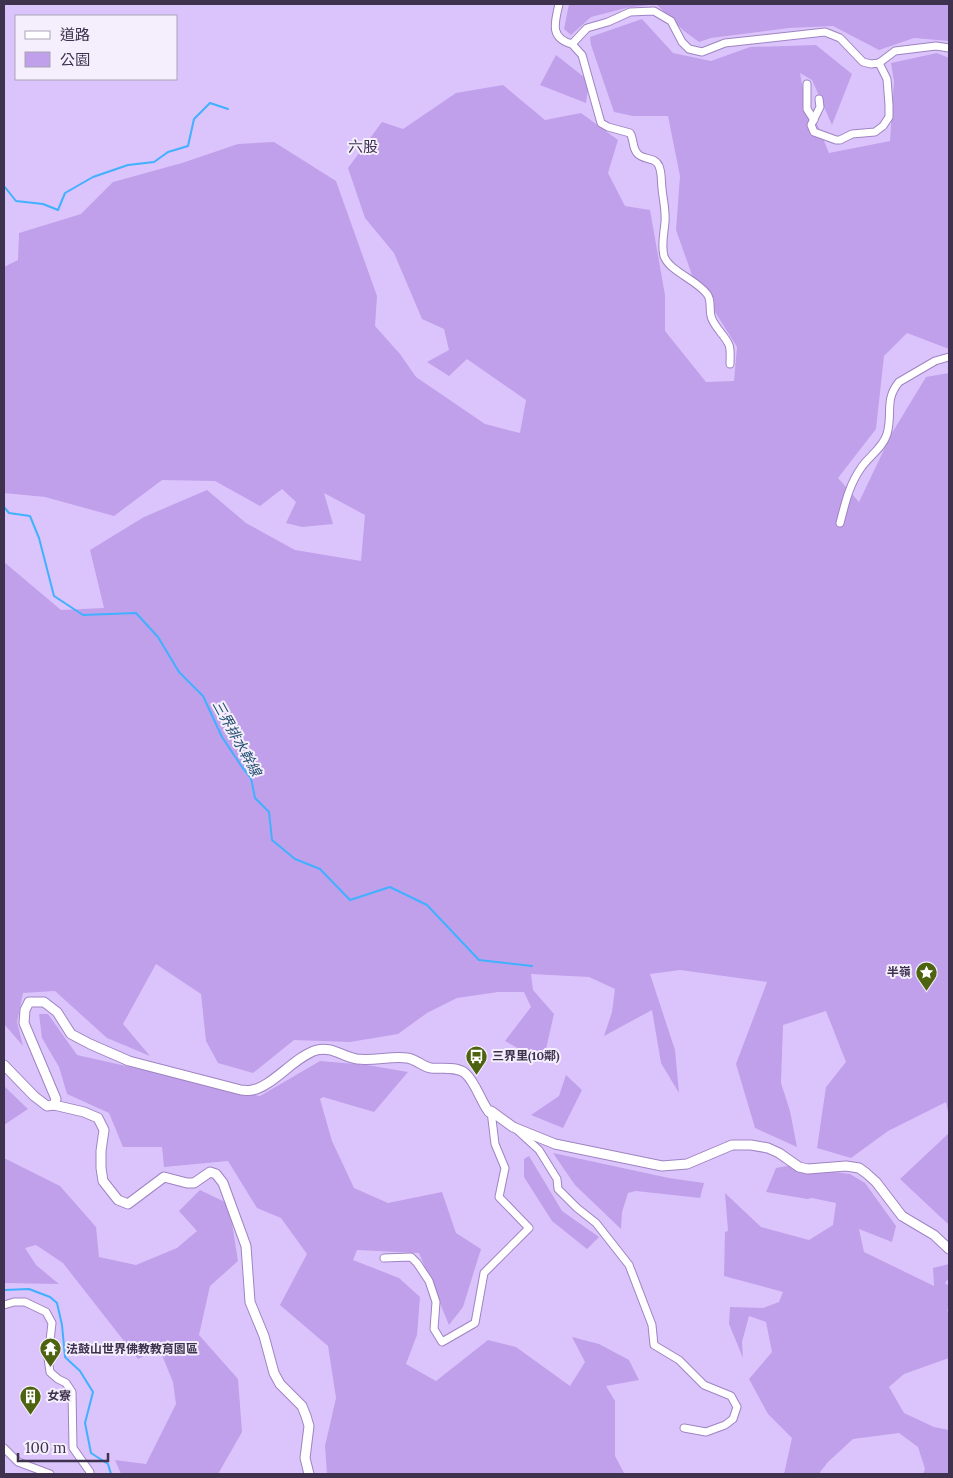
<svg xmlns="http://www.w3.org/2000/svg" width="953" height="1478" font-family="Lora,'Noto Sans TC',serif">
<rect width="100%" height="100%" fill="#dbc4fc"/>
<g fill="#c0a0ea">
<polygon points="569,4 949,4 949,41 914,38 879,50 833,26 789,28 711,38 699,42 684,31 656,4 626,8 591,17 571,35 564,29"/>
<polygon points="642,19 673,53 711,61 750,47 816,45 852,74 832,125 812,80 800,73 803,90 829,153 890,141 894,81 891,63 937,53 949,58 949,349 907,333 884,356 876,429 838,478 859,502 892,433 926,377 949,373 949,1117 946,1102 888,1131 851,1158 817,1148 826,1087 846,1062 826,1011 783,1025 781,1083 790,1111 797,1147 755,1128 736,1064 767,982 680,970 650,974 675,1050 679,1093 661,1063 652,1010 604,1036 612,1012 615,989 589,977 531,974 533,990 554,1014 543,1062 505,1041 531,1007 524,992 498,992 457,998 427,1013 398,1034 350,1042 294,1040 253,1073 218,1063 206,1041 201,994 156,964 123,1024 150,1056 107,1038 55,991 23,993 17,1022 23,1046 4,1024 4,562 61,610 104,608 90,550 144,517 207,490 246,523 295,550 361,561 365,515 324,493 333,524 302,527 286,523 296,502 282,489 260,506 215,481 162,480 114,516 45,497 4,493 4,267 18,260 19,233 81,214 113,182 182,163 238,144 274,142 336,181 377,296 375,326 400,354 416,377 485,424 520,433 526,400 467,359 449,376 427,362 449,350 444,329 422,319 394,253 365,218 348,168 382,122 403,129 456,93 503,85 545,120 581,113 618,140 608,173 625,206 650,210 665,295 665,331 706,382 734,381 737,347 692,275 676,230 680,176 668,116 633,116 614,112 591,45 590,37"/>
<polygon points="556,55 589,81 586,103 540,85"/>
<polygon points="39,1014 48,1014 77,1055 260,1096 320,1061 367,1065 408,1072 374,1112 323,1097 320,1099 332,1141 354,1188 388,1203 442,1192 456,1233 481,1249 463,1307 449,1325 419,1253 357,1250 353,1260 399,1278 420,1297 417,1335 406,1364 436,1381 488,1340 516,1347 570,1386 585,1362 572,1337 599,1344 629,1360 639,1380 606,1386 615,1401 615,1456 624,1473 621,1474 327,1474 325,1446 336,1398 328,1346 280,1305 307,1254 281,1218 257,1208 228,1161 164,1167 162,1147 123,1147 109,1113 67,1094 59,1067 42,1038"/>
<polygon points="566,1075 582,1090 563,1128 531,1115 559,1096"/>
<polygon points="4,1086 28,1109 4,1125"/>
<polygon points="949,1133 949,1225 900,1179"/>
<polygon points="553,1153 669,1178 704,1183 700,1198 636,1191 628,1193 622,1212 621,1229 575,1185"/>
<polygon points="529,1156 562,1211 599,1237 587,1249 552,1221 524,1177 524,1159"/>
<polygon points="4,1158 60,1186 96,1227 99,1257 136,1265 177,1248 197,1231 179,1211 200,1190 229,1204 238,1261 210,1286 199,1335 238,1379 242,1432 218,1474 121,1474 115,1460 146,1464 176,1404 173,1382 159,1348 138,1359 63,1263 36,1245 25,1248 36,1265 59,1284 4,1283"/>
<polygon points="787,1166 850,1174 865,1183 896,1226 892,1242 859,1229 864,1252 934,1286 933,1268 949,1264 949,1278 945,1283 949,1286 949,1308 947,1310 949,1314 949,1358 904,1374 889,1387 904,1413 934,1427 949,1430 949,1474 923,1474 925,1469 918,1447 899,1433 853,1439 828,1462 820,1472 821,1474 784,1474 792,1438 768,1414 749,1379 772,1352 766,1322 749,1316 742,1342 743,1358 729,1324 730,1307 763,1308 779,1302 783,1292 724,1276 725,1232 728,1231 725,1193 761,1227 809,1240 833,1225 836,1203 812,1198 807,1199 766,1192 776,1168"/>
</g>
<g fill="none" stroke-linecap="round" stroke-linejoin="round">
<g stroke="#40b0ff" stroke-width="2">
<polyline points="4,186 16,201 43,204 58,210 65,193 93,177 128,165 154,162 168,152 188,146 194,119 210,103 228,109"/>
<polyline points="4,507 9,513 30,516 39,538 54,596 83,615 136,613 158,637 179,672 203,696 222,737 242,767 251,778 255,798 269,812 272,840 295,859 320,869 350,900 390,887 427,905 479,960 532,966"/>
<polyline points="4,1290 29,1289 50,1297 57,1303 62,1325 65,1357 80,1371 93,1392 85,1423 91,1453 108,1464 111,1474"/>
</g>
<defs>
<g id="minor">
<path d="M559,4C555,22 549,38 572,44L587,28L608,22L630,12L654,11L671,21L682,42L689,49L702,52L725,43L825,32L840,38L863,62L871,64L879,63L895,51L936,46L949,48"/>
<path d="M572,44L582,55L601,123L608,127L630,133C634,139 632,147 637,153C643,161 655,156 659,166C662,173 661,181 662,188C663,200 666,210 665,222C664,234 661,245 664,256C669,271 697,280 707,294C712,300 709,308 711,316C713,326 725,335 729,345C731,350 730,358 730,364"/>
<polyline points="807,84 807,109 814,120"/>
<polyline points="819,99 820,107 811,125 814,132 836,140 840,140 852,134 875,132 883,126 889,117 889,105 887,79 879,63"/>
<path d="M840,523C845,504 849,485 861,468C868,457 883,448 887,434C893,414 884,400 899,382L935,361L949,357"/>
<polyline points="517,1130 539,1150 557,1179 558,1189 577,1208 596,1223 629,1265 652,1325 654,1345 679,1360 704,1385 731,1396 737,1407 733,1419 725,1425 706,1432 684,1428"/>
<polyline points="384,1258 411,1257 417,1263 429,1281 436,1302 434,1329 442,1342 475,1323 484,1273 529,1228 499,1197 505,1168 495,1144 491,1111"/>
<polyline points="4,1305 14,1302 25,1302 46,1312 52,1323 48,1358 50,1372 58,1379 66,1383 72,1392 73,1448 90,1472 90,1474"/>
<polyline points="4,1448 18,1462 50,1474"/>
</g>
<g id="tertiary">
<polyline points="4,1065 34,1096 47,1106 54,1105 84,1112 98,1118 104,1130 101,1151 101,1168 103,1181 118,1200 128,1204 164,1177 187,1183 194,1183 210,1172 216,1174 223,1183 246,1246 250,1302 264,1336 274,1373 280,1384 302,1406 306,1416 309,1426 305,1458 309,1474"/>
<path d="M54,1105L56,1099L24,1023L25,1010L29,1002H44L57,1012L71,1034L90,1044L129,1061L241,1090C244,1090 249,1091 252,1090C272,1087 295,1056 317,1050C332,1046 343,1057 357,1059C374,1061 391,1056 407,1058C416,1059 423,1067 431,1068C442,1069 456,1066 465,1073C476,1083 480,1100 489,1112L491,1111L513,1127L555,1144L662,1166L687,1164L732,1145H751L768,1148L779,1153L799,1167L808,1169L846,1166L859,1168L866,1173L876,1182L902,1216L934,1235L949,1249"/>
</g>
</defs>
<use href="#minor" stroke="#9f83c3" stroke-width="9"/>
<use href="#tertiary" stroke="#9f83c3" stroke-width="11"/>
<use href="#minor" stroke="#fff" stroke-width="7"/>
<use href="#tertiary" stroke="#fff" stroke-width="9"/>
</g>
<defs>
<symbol id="sight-pin" viewBox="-11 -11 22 30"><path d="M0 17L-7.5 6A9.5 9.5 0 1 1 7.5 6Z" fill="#4d630f" stroke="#f4eefd"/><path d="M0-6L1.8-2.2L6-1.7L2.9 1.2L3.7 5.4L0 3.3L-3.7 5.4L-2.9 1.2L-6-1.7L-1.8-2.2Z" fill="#fff"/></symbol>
<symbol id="bus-pin" viewBox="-11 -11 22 30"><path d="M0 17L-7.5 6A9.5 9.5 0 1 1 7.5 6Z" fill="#4d630f" stroke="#f4eefd"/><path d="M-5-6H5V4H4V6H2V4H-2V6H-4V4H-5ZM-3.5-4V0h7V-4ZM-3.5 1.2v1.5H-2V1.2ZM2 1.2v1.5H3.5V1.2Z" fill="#fff"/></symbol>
<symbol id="temple-pin" viewBox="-11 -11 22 30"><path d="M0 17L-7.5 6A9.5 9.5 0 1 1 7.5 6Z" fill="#4d630f" stroke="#f4eefd"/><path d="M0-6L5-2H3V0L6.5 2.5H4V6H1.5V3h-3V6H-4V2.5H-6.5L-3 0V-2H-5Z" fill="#fff"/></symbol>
<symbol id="building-pin" viewBox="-11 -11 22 30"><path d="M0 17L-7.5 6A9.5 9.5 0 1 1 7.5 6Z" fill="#4d630f" stroke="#f4eefd"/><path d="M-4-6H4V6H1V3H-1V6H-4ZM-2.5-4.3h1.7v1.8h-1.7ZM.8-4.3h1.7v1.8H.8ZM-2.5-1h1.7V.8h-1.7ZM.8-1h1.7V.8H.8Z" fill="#fff"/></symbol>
</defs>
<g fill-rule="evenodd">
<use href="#sight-pin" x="914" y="960" width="25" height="34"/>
<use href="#bus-pin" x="464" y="1044" width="25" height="34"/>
<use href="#temple-pin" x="38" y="1336" width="25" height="34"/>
<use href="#building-pin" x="18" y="1384" width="25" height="34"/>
</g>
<g text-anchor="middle" stroke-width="4" stroke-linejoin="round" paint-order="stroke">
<g font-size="12" font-weight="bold" fill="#3e324e" stroke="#f4eefd" text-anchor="start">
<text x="911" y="976" text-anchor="end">半嶺</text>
<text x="492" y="1060">三界里(10鄰)</text>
<text x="66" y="1353">法鼓山世界佛教教育園區</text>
<text x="47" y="1400">女寮</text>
</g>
<g font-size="14" font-style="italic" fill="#234e6e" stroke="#f4eefd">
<text transform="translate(237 738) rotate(61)" y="5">三界排水幹線</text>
</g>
<g font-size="15" fill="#3e324e" stroke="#f4eefd">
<text x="363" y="152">六股</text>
</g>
</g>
<rect width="953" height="1478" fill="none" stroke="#3e324e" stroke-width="10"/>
<rect x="15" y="15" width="162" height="65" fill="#f4eefd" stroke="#aba3b7"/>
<rect x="25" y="31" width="25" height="8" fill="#ffffff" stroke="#aba3b7"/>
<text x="60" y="40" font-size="15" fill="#3e324e">道路</text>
<rect x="25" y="52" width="25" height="15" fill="#c0a0ea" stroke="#aba3b7"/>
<text x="60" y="65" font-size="15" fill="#3e324e">公園</text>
<path d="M18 1453v8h90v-8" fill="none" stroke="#3e324e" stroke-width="2.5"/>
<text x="25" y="1453" font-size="15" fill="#3e324e" stroke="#f4eefd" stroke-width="4" paint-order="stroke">100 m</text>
</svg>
